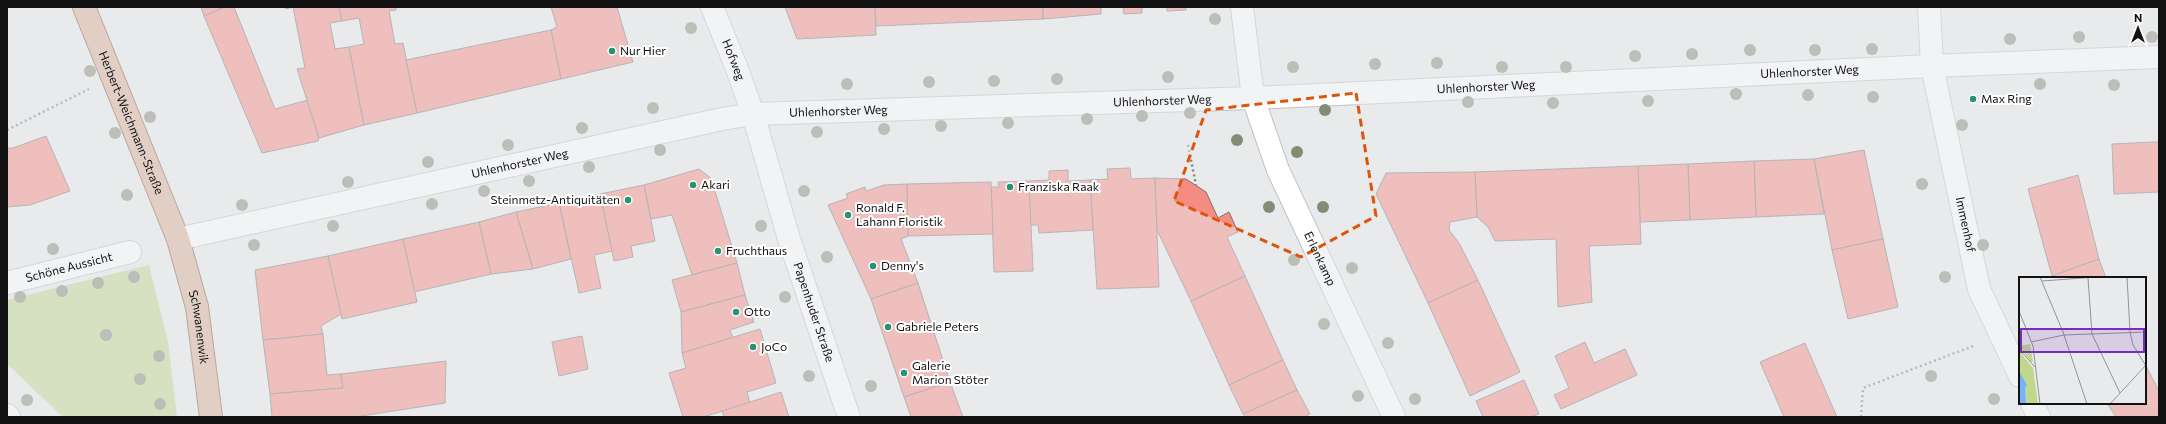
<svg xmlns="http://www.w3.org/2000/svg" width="2166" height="424" font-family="Commissioner,sans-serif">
<rect width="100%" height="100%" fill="#e8eaec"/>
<polygon fill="#c1d78c" points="149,265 168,342 177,417 63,417 7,364 7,300"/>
<g fill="#f58c81" stroke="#797575">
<polygon points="201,7 225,7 204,16"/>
<polygon points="225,7 234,7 275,109 308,100 319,138 318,141 262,153 204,16"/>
<polygon points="285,7 339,7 342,21 330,23 335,49 349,47 364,125 319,138 297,69 305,68 293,7 286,9"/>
<polygon points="339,7 396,7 396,10 389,11 395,44 403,43 417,113 364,125 349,47 364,44 359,18 342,21"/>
<polygon points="551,7 617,7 633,62 561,79 551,30 557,27"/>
<polygon points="785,7 875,7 876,35 797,39"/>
<polygon points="875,7 1043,7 1043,19 876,26"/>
<polygon points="1043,7 1101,7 1101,14 1043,19"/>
<polygon points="1123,7 1142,7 1142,13 1124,14"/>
<polygon points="1167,7 1186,7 1186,10 1167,11"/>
<polygon points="551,30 561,79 417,113 406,60"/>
<polygon points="46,136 70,191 30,205 7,207 7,148 13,148"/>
<polygon points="2154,142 2159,142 2159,192 2114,194 2112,144"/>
<polygon points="1864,150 1883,239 1832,250 1814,159"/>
<polygon points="1814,159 1824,214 1756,217 1754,161"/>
<polygon points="1754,161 1756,217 1690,220 1688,164"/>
<polygon points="1688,164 1690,220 1640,222 1638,166"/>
<polygon points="1638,166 1641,244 1589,246 1592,302 1558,307 1556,239 1495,241 1488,227 1477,217 1475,172"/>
<polygon points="1130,168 1131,179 1155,178 1159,287 1097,289 1090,180 1108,179 1107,169"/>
<polygon points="699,169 711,178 737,263 692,275 672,215 651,219 644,185"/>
<polygon points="1068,170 1068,181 1090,180 1093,230 1039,233 1038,225 1030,225 1029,181 1049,180 1049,171"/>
<polygon points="1475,172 1477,217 1450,222 1449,230 1459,243 1478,280 1428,303 1376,194 1386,173"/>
<polygon points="2078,175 2099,259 2052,276 2028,189"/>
<polygon points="1155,178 1186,179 1206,192 1218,218 1229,212 1238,232 1227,237 1245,276 1191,301 1157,230"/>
<polygon points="1029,181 1033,271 994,272 991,187 999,187 998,182"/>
<polygon points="991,182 993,234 908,236 907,184"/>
<polygon points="907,184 908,236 901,239 918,283 871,299 828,205 848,198 846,194 865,187 866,191 884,185"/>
<polygon points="644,185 655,241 631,246 633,257 614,261 600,194"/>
<polygon points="600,194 612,251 594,255 601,288 579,293 559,203"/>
<polygon points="559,203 571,259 533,269 516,212"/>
<polygon points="516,212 533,269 491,274 479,222"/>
<polygon points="479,222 491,274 414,292 403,239"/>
<polygon points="403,239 417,302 342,319 328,256"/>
<polygon points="1883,239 1898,307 1848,319 1832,250"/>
<polygon points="328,256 341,314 321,326 323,334 263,340 255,270"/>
<polygon points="2099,259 2106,278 2053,278 2052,276"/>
<polygon points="737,263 745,295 681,312 672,280"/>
<polygon points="1245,276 1283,360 1229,385 1191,301"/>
<polygon points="1478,280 1520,372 1470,396 1428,303"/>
<polygon points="918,283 950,382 904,397 871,299"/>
<polygon points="745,295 754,322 730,330 733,338 682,353 681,312"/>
<polygon points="760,329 776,383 747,392 750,403 703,417 683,417 669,373 686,368 682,353"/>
<polygon points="323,334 327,375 341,374 343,388 270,394 263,340"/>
<polygon points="582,336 588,369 559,376 552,342"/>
<polygon points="1585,342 1594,363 1625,349 1637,375 1561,409 1554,395 1569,388 1555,356"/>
<polygon points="1805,343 1823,385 1837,417 1784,417 1760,362"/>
<polygon points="1283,360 1297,390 1243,414 1229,385"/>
<polygon points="446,361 445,403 355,417 272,417 270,394 343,388 341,374"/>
<polygon points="2145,364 2159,391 2159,415 2155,417 2116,417 2107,403 2145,403"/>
<polygon points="1524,380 1539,414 1531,417 1483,417 1476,401"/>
<polygon points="950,382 963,417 911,417 904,397"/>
<polygon points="1297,390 1310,414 1304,417 1245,417 1243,414"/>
<polygon points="781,392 789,417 724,417 722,411"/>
</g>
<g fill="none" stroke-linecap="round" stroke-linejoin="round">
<defs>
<g id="minor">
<path id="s1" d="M712,7L736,66L753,114L789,239L849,417"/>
<path id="s2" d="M1242,7L1253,98L1278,170L1394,417"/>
<path id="s3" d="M1929,7L1932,66L1979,289L2020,376"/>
<path id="s4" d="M178,239L722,119L753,114L1253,98L1932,66L2159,57"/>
<path id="s5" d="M7,283L130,252"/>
<polyline points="2032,403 2039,417"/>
<polyline points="7,415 9,417"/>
</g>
<g id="major">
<path id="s6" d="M84,7L178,239L197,307L211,417"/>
</g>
</defs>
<use href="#minor" stroke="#bfc1c3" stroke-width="24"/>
<use href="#major" stroke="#82563d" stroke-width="24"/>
<g stroke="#828385" stroke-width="2.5" stroke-dasharray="2 3" stroke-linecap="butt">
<polyline points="7,130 89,89"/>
<polyline points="1188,145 1196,185"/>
<polyline points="1861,417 1863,388 1976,345"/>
</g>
<use href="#minor" stroke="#fff" stroke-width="22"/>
<use href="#major" stroke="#d9b098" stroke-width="22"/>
</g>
<g fill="#858c76">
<circle cx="1215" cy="19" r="6"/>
<circle cx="691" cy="28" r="6"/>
<circle cx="2079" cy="37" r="6"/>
<circle cx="2152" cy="37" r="6"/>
<circle cx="2010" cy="39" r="6"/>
<circle cx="1872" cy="49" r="6"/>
<circle cx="1750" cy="50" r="6"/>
<circle cx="1815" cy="50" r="6"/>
<circle cx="1692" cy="54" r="6"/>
<circle cx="1635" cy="56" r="6"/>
<circle cx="1437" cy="63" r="6"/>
<circle cx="1375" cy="64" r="6"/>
<circle cx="1293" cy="67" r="6"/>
<circle cx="1502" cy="67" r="6"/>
<circle cx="1566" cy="67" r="6"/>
<circle cx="90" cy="71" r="6"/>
<circle cx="1168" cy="77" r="6"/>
<circle cx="1057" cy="79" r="6"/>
<circle cx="994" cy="81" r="6"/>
<circle cx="929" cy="82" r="6"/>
<circle cx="847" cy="84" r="6"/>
<circle cx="2040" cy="84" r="6"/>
<circle cx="2114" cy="85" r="6"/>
<circle cx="1736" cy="94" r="6"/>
<circle cx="1808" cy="95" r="6"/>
<circle cx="1873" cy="97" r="6"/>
<circle cx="1648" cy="101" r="6"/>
<circle cx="1468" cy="102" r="6"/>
<circle cx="1553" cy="103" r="6"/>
<circle cx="653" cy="108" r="6"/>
<circle cx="1325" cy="110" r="6"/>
<circle cx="1190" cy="113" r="6"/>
<circle cx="1142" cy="116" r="6"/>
<circle cx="150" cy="117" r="6"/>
<circle cx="1087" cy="119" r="6"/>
<circle cx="1008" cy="123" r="6"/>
<circle cx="1962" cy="125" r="6"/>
<circle cx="941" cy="126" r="6"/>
<circle cx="582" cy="128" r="6"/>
<circle cx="884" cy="129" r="6"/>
<circle cx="817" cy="132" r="6"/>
<circle cx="115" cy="133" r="6"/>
<circle cx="1237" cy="140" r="6"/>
<circle cx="508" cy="145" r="6"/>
<circle cx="660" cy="150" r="6"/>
<circle cx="1297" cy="152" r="6"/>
<circle cx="428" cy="162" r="6"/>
<circle cx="589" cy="167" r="6"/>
<circle cx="529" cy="181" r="6"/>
<circle cx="348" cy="182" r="6"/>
<circle cx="1922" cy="184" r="6"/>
<circle cx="484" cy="191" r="6"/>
<circle cx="804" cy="191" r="6"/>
<circle cx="127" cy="195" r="6"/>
<circle cx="432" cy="204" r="6"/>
<circle cx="242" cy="205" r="6"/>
<circle cx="1269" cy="207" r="6"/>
<circle cx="1323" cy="207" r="6"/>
<circle cx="333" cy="226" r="6"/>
<circle cx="761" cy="226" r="6"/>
<circle cx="254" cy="245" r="6"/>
<circle cx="1983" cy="245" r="6"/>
<circle cx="53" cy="249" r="6"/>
<circle cx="827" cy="257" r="6"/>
<circle cx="1294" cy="260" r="6"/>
<circle cx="1352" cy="268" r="6"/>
<circle cx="134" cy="277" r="6"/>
<circle cx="1945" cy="277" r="6"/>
<circle cx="98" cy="283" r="6"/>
<circle cx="62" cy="291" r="6"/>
<circle cx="20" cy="297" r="6"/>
<circle cx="785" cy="297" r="6"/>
<circle cx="1324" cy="324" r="6"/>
<circle cx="106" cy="335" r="6"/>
<circle cx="1388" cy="343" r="6"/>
<circle cx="159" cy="356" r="6"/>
<circle cx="809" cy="376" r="6"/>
<circle cx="1931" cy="376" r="6"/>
<circle cx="140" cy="379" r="6"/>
<circle cx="871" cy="386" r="6"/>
<circle cx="1358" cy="396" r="6"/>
<circle cx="1415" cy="399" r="6"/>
<circle cx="1994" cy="399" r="6"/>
<circle cx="27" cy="400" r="6"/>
<circle cx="160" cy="404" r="6"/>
</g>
<path d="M0 0H2166V424H0ZM1356,93L1376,216L1301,257L1174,201L1206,110Z" fill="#e8eaec" fill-opacity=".55" fill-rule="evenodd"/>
<path fill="none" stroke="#dd550c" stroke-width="3" stroke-dasharray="8 5" stroke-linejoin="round" d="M1356,93L1376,216L1301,257L1174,201L1206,110Z"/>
<g fill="#259476" stroke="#fff" stroke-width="1.5">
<circle cx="612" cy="51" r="4"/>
<circle cx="1973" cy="99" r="4"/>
<circle cx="693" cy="185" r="4"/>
<circle cx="1010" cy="187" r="4"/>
<circle cx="628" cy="200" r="4"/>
<circle cx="848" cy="215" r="4"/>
<circle cx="718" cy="251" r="4"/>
<circle cx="873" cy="266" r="4"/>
<circle cx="736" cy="312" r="4"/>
<circle cx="888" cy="327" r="4"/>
<circle cx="753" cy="347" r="4"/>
<circle cx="904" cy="373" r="4"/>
</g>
<g text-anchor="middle" stroke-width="4" stroke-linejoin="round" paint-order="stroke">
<g font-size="12" fill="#121213" stroke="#fff" text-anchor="start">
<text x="620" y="55">Nur Hier</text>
<text x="1981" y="103">Max Ring</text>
<text x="701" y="189">Akari</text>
<text x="1018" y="191">Franziska Raak</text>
<text x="620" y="204" text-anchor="end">Steinmetz-Antiquitäten</text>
<text x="856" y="212">Ronald F.<tspan x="856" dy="14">Lahann Floristik</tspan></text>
<text x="726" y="255">Fruchthaus</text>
<text x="881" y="270">Denny's</text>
<text x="744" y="316">Otto</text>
<text x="896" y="331">Gabriele Peters</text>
<text x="761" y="351">JoCo</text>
<text x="912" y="370">Galerie<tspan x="912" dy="14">Marion Stöter</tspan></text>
</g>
<g font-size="12" fill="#121213" stroke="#fff">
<text dy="4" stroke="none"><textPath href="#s1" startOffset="57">Hofweg</textPath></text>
<text dy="4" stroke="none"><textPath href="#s4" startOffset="1646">Uhlenhorster Weg</textPath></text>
<text dy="4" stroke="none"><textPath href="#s4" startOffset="1322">Uhlenhorster Weg</textPath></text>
<text dy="4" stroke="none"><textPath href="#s4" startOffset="998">Uhlenhorster Weg</textPath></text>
<text dy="4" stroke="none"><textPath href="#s4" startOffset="674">Uhlenhorster Weg</textPath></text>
<text dy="4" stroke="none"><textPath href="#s6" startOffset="125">Herbert-Weichmann-Straße</textPath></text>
<text dy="4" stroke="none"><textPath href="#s4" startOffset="350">Uhlenhorster Weg</textPath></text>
<text dy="4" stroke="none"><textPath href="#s3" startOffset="221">Immenhof</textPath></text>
<text dy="4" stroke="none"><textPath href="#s2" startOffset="266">Erlenkamp</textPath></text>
<text dy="4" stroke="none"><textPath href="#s5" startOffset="64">Schöne Aussicht</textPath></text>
<text dy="4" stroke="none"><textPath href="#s1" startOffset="322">Papenhuder Straße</textPath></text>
<text dy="4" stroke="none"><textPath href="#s6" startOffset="341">Schwanenwik</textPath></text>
</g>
</g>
<g transform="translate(2019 277)">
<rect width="127" height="127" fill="#e8eaec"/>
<path d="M11,67L14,85H12L0,69ZM0,74L14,91L19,127H7L6,110L0,94Z" fill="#c1d78c"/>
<path d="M0,94L8,108L6,110L7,127H0Z" fill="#72b2ff"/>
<path fill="none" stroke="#929495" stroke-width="1" d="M21,0L44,55L68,127M108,0L111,55L114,68L127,89M69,1L73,57L101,116M23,4L77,0M0,34L14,69L21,127M12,65L45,58L127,55M0,72L16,90M91,127L127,88"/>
<path fill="#7b2cbf" fill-opacity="0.15" stroke="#7b2cbf" stroke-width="2" d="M2,52H125V75H2Z"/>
<rect width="127" height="127" fill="none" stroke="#121213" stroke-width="2"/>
</g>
<rect width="2166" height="424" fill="none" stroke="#121213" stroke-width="16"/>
<g transform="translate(2138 28)" stroke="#ffffff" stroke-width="3" paint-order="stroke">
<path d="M0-3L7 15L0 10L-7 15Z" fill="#121213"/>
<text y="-6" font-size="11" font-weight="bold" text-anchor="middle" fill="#121213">N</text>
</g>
</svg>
